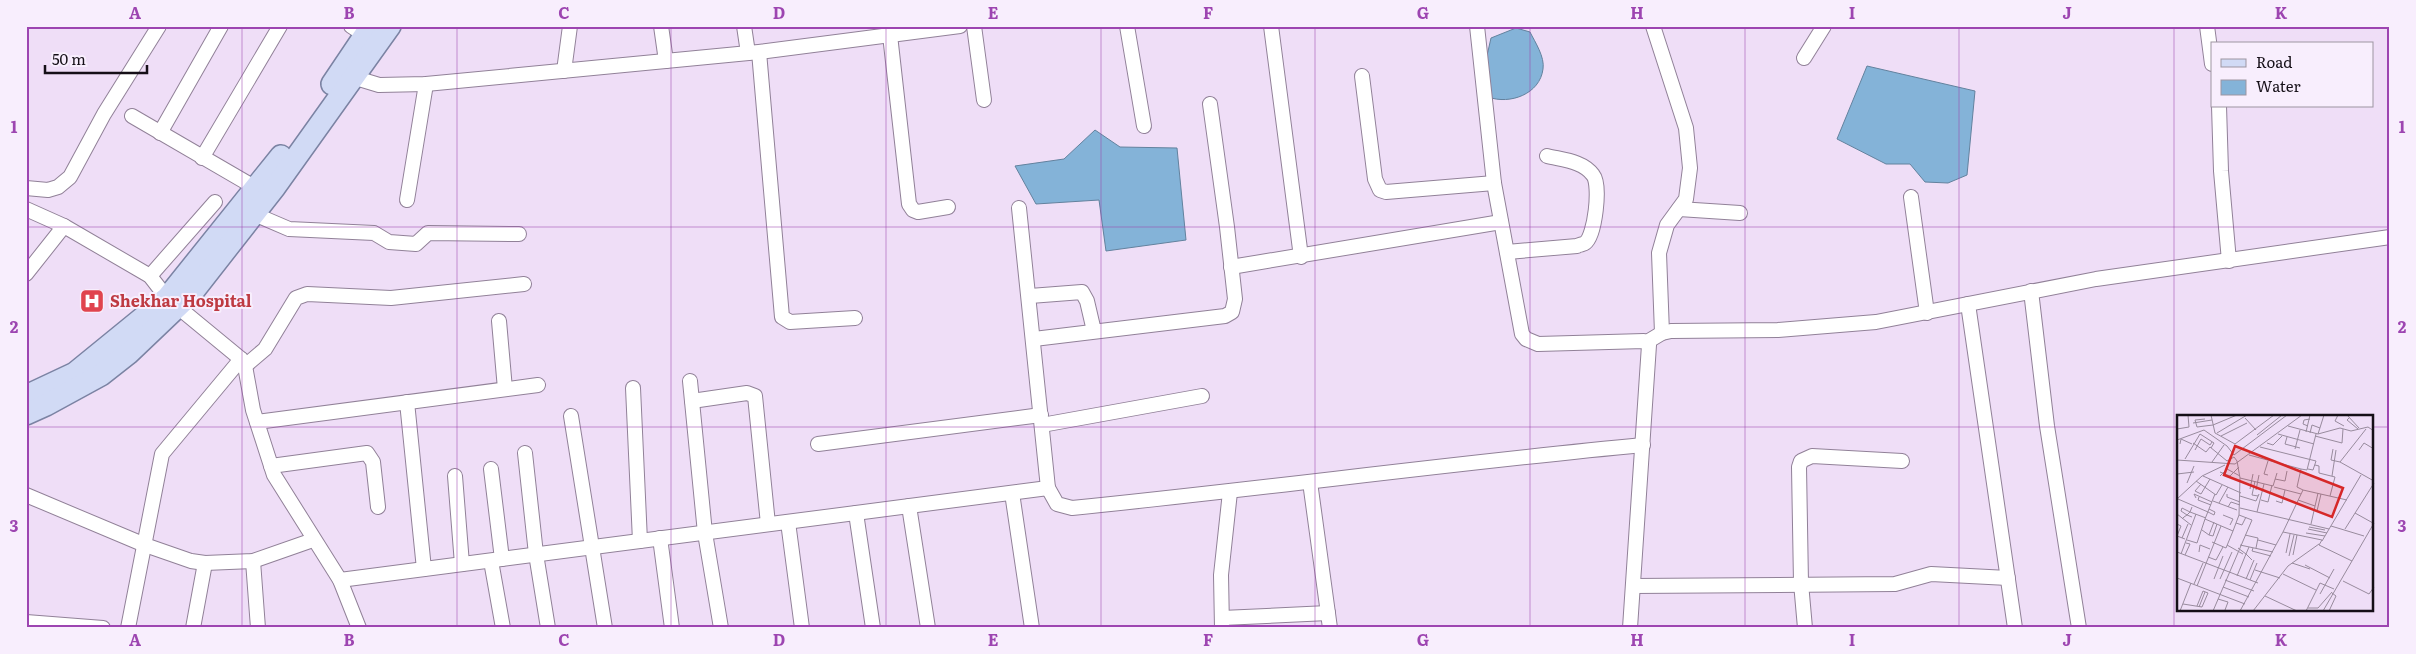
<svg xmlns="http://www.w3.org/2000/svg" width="2416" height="654" font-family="Literata,serif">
<rect width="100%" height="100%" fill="#efdef7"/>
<g fill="#84b3d8" stroke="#63829e">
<path d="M1516,28L1530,32C1535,42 1545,57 1543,69C1540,94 1510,105 1488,97L1484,69L1491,38Z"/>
<polygon points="1867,66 1975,91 1967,175 1948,183 1925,182 1910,164 1886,164 1837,139"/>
<polygon points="1095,130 1120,147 1177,148 1186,240 1106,251 1099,200 1036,204 1015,166 1064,159"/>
</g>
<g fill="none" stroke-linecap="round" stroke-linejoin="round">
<defs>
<g id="minor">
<polyline points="351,26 365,35"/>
<polyline points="661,26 666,61"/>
<polyline points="744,26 748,53"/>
<polyline points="974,26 984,100"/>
<polyline points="1127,26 1144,126"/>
<polyline points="1271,26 1301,257"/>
<polyline points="1477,26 1494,183 1522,334 1526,339 1538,344 1644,341 1649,345 1630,628"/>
<polyline points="1653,26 1686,128 1690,168 1686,199 1667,225 1659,253 1662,333"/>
<polyline points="2207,26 2212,64"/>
<polyline points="890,35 909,204 913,210 918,212 948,207"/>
<polyline points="759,52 782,317 790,322 855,318"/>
<polyline points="1804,58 1824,26"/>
<polyline points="564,71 570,26"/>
<polyline points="346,75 379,85 426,84 759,52 960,26"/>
<polyline points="1362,76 1375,179 1380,190 1386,192 1494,183"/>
<polyline points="2219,106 2221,171 2229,261"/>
<polyline points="132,116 261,191"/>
<polyline points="160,133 221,26"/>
<polyline points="202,158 280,26"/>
<polyline points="26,188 48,190 58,187 70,177 104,114 159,26"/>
<polyline points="1911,197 1927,313"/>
<polyline points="407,200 426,84"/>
<polyline points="26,209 64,226"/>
<polyline points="1679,209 1740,213"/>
<polyline points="254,214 289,229 374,233 389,242 416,244 428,233 519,234"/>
<path d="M1507,252L1577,246C1578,245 1584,244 1585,243C1595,236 1601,185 1593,175C1583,161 1563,160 1547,156"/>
<polyline points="1231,267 1501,222"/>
<polyline points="26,274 64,226 150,276 167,298 241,359 245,366 253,410 274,475 340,580 359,628"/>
<polyline points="150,276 215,202"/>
<polyline points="2031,291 2047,426 2079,628"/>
<polyline points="1030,296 1082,292 1087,301 1094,331"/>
<polyline points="1968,304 2015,628"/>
<polyline points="499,321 505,389"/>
<polyline points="1034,339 1225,316 1232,312 1235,299 1227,227 1210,104"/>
<polyline points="1647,342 1662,333 1671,331 1778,330 1876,322 2096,279 2390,237"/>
<polyline points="245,366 265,349 296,298 307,294 391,298 524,284"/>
<polyline points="690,381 705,533 721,628"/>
<polyline points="633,388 640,541"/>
<polyline points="692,401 747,393 755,396 768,524"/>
<polyline points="407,402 424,569"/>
<polyline points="571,416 605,628"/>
<polyline points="257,422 538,385"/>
<polyline points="1042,425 1202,396"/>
<polyline points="818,444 1041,415"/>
<polyline points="525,453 536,554 548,628"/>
<polyline points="271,466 367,453 373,462 378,507"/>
<polyline points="491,469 502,559"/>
<polyline points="455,476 462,564"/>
<polyline points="1310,482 1330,628"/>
<path d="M1048,488L1057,504L1072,508C1262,489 1452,463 1643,445"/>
<polyline points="1012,493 1032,628"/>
<polyline points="26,495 145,545 191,561 205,563 253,561 313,540"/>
<polyline points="909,506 928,628"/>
<polyline points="856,513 873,628"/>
<polyline points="788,522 802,628"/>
<polyline points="660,538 672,628"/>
<polyline points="253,561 258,628"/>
<polyline points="491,561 503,628"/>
<polyline points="340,580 1048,488 1019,208"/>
<polyline points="1633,586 1895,584 1931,574 2008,578"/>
<polyline points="1222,618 1328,613"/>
<polyline points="26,622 103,628"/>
<polyline points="128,628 162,454 241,359"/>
<polyline points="193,628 205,563"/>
<polyline points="1222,628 1221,575 1230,492"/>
<polyline points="1805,628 1801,583 1799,467 1801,461 1812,456 1902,461"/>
</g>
<g id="primary">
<polyline points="332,84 371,26"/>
<polyline points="26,396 75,373 167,298 281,156"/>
<polyline points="26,414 46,405 101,375 129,353 192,293 275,187 390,26"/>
</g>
</defs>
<use href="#minor" stroke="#918198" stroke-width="16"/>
<use href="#primary" stroke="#7b83a3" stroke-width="24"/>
<use href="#minor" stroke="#fff" stroke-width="14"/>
<use href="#primary" stroke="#d1daf5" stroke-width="21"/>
</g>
<path fill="none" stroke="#9d45b1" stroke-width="1" stroke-opacity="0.55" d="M242,26V628M457,26V628M671,26V628M886,26V628M1101,26V628M1315,26V628M1530,26V628M1745,26V628M1959,26V628M2174,26V628M26,227H2390M26,427H2178M2372,427H2390"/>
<defs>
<symbol id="hospital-square" viewBox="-11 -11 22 22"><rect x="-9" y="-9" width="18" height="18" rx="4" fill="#e0444e" stroke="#f8eefd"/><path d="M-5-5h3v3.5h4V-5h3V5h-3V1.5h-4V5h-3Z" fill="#fff"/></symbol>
</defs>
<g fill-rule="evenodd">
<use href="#hospital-square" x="78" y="287" width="28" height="28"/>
</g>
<g text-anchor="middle" stroke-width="4" stroke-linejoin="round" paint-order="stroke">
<g font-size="16" font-weight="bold" fill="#be3a42" stroke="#f8eefd" text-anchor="start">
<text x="110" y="307">Shekhar Hospital</text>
</g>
</g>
<g transform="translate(2177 415)">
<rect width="196" height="196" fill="#efdef7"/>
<path fill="none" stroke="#988b9d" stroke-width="1" d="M34,0L38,18L58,29L97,0M161,0L158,6L167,11M170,0L182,13M68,3L79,15M172,3L170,5L181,14M28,4L18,5L20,12L36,10L60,0M16,8L35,5M111,11L141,19L163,13L174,16L191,12L197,16M131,11L126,9L127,5L133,4M0,14L12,12L11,0M189,14L163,47L197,66M129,17L133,0M40,18L70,0M133,18L135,10L143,13M101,19L137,29M141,19L147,0M80,20L105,0M44,21L70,8M138,21L165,28L166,14M110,22L108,29L123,33M0,25L27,15L50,31L57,40L110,0M16,28L29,37L33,32L50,46L57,42L60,46L63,63L62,100L75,105L36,196M90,28L96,30L105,21M3,29L4,24L15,29M83,32L139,46L136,55L131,54M118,34L123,15M156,34L154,45L163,47M18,35L24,24L33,30L35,27M182,35L187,28L197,34M72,40L124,54L120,72L126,75L106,117L145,125L142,130L175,146M8,44L23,19L37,28L34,33M0,45L58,49L125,0M35,47L47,30M138,50L142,51V58L158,62L153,81M124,54L130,55L139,19M43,57L53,61L62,52M0,59L17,57M91,60L87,59L91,46M26,61L64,78M43,61L50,54L63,61M155,61L159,35M63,63L96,71L100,58M98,64L108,66L110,56M19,66L39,80L45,70M78,66L75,80L81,81M10,68L17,51M24,69L18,76L24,79L33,64M97,72L124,79M73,74L76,59M79,75L82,60M126,75L170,85M38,79L28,104L56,116L62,100M50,79V82L63,87M63,81L79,86L82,79M22,82L21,85L34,90M19,83L17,79L35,87M0,84L25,61L48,50M1,84L31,97M84,85L91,87L95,70M121,85L138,91M36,86L60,95M99,86L105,88L108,75M42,88L51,72M15,92L13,97L29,103M51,92L54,87L63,90M63,93L152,114M137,95L140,96L144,79M31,97L37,100L38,97L32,94M80,97L87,69M178,98L196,108M0,99L14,110M46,100L56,104L53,110M5,104L7,102L10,100L13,97L5,93L4,96L10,100L15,102M59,108L65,110L69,102M0,109L4,111L0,121L8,124M134,109L141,78M154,111L187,121M132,112L148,115M131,114L150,118M168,114L197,68M25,115L32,120L37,107M129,118L148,121M32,120L36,121L40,109M68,120L81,123L79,133M5,123L11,109M10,125L20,128L28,104M81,125L99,130M145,126L184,60M35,127L49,133L56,116M50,130L66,139M63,130L96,137M72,132L69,139L75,145M76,133L75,136L94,141M0,137L81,168M22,137L23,130L33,134M109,138L113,119M4,139L19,99M8,140L13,129L9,128M116,140L120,120M112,141L117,120M31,142L39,145L46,132M115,148L133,154M128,150L153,163M78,155L103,163M106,159L139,175M60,161L69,139L61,133M0,163L68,189M37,164L46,141M43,164L55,137M69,164L77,145M48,165L77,176M73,165L80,148M166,166L192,179L197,172M17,169L26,148M20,171L44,111M46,172L72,182M143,179L157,154M88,181L120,196M41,184L51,187L48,195M6,189L25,192L31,178M20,191L26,176L31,178M22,192L28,177M131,193H141L155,177M3,196L14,168M63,196L106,117M76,196L111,151L142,129M129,196L143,168L157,174M146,196L197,108M152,196L159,181L155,178"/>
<path fill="#d62828" fill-opacity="0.15" stroke="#d62828" stroke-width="2.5" d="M58,31L166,73L155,102L47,60Z"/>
<rect width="196" height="196" fill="none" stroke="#150f17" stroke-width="2.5"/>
</g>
<rect width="2416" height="654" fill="none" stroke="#f8eefd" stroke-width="55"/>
<rect x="2211" y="42" width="162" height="65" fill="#f8eefd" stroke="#9d95a1"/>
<rect x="2221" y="59" width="25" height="8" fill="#d1daf5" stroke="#9d95a1"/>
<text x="2256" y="68" font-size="15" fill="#150f17">Road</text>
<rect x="2221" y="80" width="25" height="15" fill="#84b3d8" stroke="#9d95a1"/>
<text x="2256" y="92" font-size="15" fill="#150f17">Water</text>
<path d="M45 65v8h102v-8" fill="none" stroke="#150f17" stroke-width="2.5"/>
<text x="52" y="65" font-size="15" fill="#150f17" stroke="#f8eefd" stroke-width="4" paint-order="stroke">50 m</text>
<rect x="28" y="28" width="2360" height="598" fill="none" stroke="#9d45b1" stroke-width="2"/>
<g font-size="16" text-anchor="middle" font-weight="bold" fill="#9d45b1">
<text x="135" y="19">A</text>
<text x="349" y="19">B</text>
<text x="564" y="19">C</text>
<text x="779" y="19">D</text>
<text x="993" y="19">E</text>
<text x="1208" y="19">F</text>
<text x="1423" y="19">G</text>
<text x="1637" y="19">H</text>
<text x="1852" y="19">I</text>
<text x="2067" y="19">J</text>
<text x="2281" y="19">K</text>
<text x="14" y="133">1</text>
<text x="2402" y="133">1</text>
<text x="14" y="333">2</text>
<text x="2402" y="333">2</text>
<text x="14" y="532">3</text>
<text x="2402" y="532">3</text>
<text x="135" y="646">A</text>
<text x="349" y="646">B</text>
<text x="564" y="646">C</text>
<text x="779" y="646">D</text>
<text x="993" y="646">E</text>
<text x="1208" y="646">F</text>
<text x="1423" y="646">G</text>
<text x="1637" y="646">H</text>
<text x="1852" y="646">I</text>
<text x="2067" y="646">J</text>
<text x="2281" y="646">K</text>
</g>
</svg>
